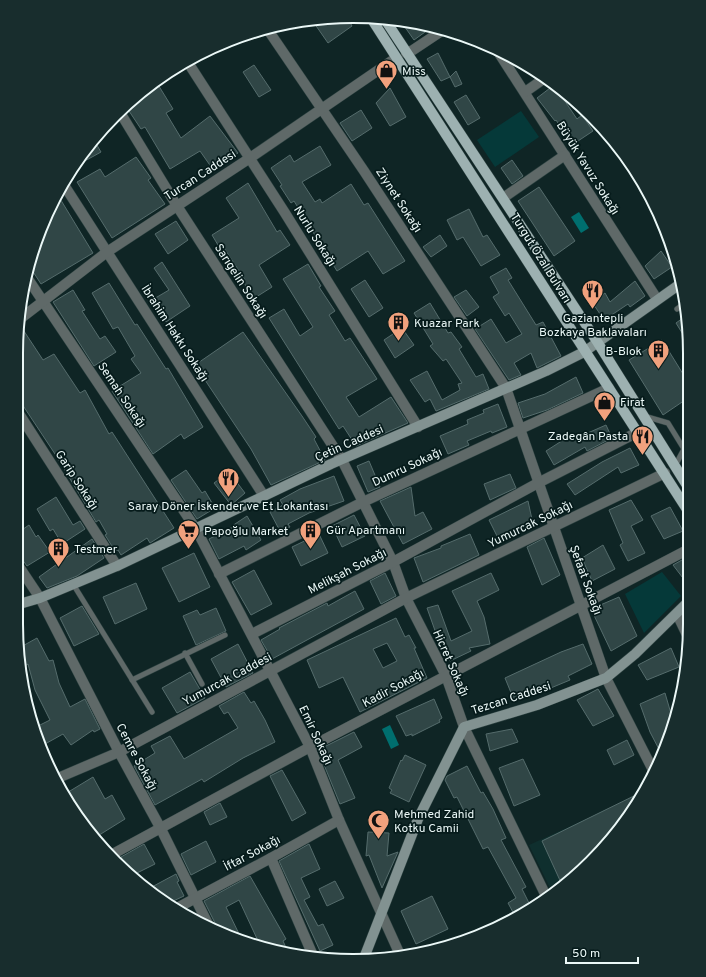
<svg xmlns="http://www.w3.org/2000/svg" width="706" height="977" font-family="Overpass,sans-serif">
<rect width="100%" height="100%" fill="#0f2525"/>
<polygon fill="#0f2f2e" points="641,794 607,846 553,894 529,845"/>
<g fill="#053939">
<polygon points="521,111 539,137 495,167 477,140"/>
<polygon points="662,572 681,596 644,633 625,594"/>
</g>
<g fill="#006e6e">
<polygon points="579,212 589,228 581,233 571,217"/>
<polygon points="390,725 399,745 391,749 382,729"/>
</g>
<g fill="#304646" stroke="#556c6c" fill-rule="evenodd">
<polygon points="331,17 347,17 352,26 328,43 312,20"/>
<polygon points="400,20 432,27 414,40"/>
<polygon points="438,53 450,77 441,81 427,59"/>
<polygon points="254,65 271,90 259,97 243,72"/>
<polygon points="456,71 462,84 455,87 450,77"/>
<polygon points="157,83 173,109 166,113 181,138 210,116 238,153 214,171 200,151 170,169 145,127 141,129 127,108 141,92"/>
<polygon points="554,85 577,119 582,115 593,131 572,145 556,120 555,121 537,98"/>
<polygon points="390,88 406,117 390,126 376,103"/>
<polygon points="466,95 480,118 468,125 454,102"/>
<polygon points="361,110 372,128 352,141 340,123"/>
<polygon points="95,142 101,152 74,167 73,166"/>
<polygon points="320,146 331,165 302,182 315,202 320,199 322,203 351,184 364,205 368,203 405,261 383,274 368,251 337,271 294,201 291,203 280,186 282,185 271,168 290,155 294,162"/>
<polygon points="136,157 151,178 148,180 165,204 112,238 77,182 100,169 105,177"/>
<polygon points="512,160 523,176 512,184 501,168"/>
<polygon points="248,183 277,232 280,230 290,245 259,265 272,287 253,299 243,281 245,280 224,248 221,250 212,235 239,218 226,198"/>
<polygon points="539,187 575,241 554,256 518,201"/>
<polygon points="59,197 93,253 41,284 28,264"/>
<polygon points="469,209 483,237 487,235 500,255 481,266 463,237 457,240 447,220"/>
<polygon points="176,221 188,240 168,254 155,234"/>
<polygon points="440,235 447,246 431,257 423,247"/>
<polygon points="661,251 672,267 654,279 645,266"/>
<polygon points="162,262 190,306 166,322 152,300 169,290 154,268"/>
<polygon points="308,264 321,286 319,287 335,311 329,315 345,341 350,338 377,379 346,397 359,417 391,397 408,423 356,446 343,426 339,429 269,318 284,309 300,336 313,327 283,279"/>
<polygon points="506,268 512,278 508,280 536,325 543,322 561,356 537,368 531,353 514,363 521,375 509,380 475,329 491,319 506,343 522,334 509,313 505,316 493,297 499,293 490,277"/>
<polygon points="365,280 383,308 369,317 351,289"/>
<polygon points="635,281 645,296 630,307 628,304 604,320 592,302 605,293 610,302"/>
<polygon points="109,283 135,325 137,324 166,369 168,368 203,427 184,439 181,434 153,454 112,391 141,373 131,359 135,356 118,327 113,329 92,293"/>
<polygon points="73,290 85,310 82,311 100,339 105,336 116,352 94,366 53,302"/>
<polygon points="466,290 479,307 467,316 454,297"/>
<polygon points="430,303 448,333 451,332 462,347 459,349 476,377 483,374 489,389 436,411 430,399 425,402 410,380 427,371 442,400 460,390 458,384 462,383 446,359 443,361 430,346 433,344 414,313"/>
<polygon points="687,315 687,341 676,323"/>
<polygon points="20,325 43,360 54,354 80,393 85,390 109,434 112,432 174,528 150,543 147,538 121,555 118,550 115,551 105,535 107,534 99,520 96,522 57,457 16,395 16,353"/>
<polygon points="402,328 414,345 395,358 384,340"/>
<polygon points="243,332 302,416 316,437 314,439 325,460 271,485 251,449 195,365"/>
<polygon points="662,340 688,382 688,398 663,415 629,360"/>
<polygon points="576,377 583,393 547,410 523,418 518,403 545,394"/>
<polygon points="498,404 507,427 492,433 491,431 467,441 469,445 448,454 440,436 468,424 467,420 484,413 483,410"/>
<polygon points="606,425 612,438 587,451 585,447 554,465 546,451 571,435 574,439"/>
<polygon points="630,448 639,465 621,473 618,467 575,495 567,484 602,462"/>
<polygon points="369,461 380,487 368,492 357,466"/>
<polygon points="186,470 202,493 205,491 215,508 197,519 171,480"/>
<polygon points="229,472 245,493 231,505 214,483"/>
<polygon points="510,474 516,488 490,500 484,484"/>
<polygon points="334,476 344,501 309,513 288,524 290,527 280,531 270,512 283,505 280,500 300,489"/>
<polygon points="411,487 415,516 423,512 432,529 403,544 380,501"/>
<polygon points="56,497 73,525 80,521 85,529 62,544 53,529 50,531 37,509"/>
<polygon points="631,500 643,520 631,526 645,553 628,561 620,545 623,543 609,510"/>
<polygon points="528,501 533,524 499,540 489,520"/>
<polygon points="670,507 683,531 664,539 651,516"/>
<polygon points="354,515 365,536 342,547 332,526"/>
<polygon points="247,516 261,540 246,550 244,546 219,559 209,539 233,527 232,526"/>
<polygon points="29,525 36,537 38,535 50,552 27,566 16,551 16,534"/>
<polygon points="319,534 328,553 301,566 292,547"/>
<polygon points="470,534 479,555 423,582 414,558 441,548 441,546"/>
<polygon points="544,538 560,575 542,585 527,547"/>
<polygon points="92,539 104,558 77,576 47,588 39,577"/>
<polygon points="603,545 615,569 592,581 582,558"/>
<polygon points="194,553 210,587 179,602 162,568"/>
<polygon points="689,556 689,586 673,565"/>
<polygon points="254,570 272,604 251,615 232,582"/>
<polygon points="385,573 396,596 381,604 370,581"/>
<polygon points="491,573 499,590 477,601 484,617 490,644 469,648 471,651 450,661 438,639 427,608 438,605 451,641 472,631 452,591"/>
<polygon points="136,583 147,609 115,624 103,597"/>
<polygon points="355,591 364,609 272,659 261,640 280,629 279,628 327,603 328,606"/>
<polygon points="619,597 637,636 611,651 591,609"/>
<polygon points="82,606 99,634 74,646 60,618"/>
<polygon points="216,608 226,631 196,645 183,616 197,610 200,615"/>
<path d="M396,618L405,637L409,635L416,648H414L427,678L360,712L343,677L319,688L307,660ZM387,643L397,661L383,668L373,649Z"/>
<polygon points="37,638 49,661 53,660 59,683 70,707 85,699 100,729 94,732 93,730 71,745 63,734 45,744 36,727 50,720 35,690 28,664 25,666 20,657 19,648"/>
<polygon points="238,644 253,673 226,687 211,659"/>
<polygon points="583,644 592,664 568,676 570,680 546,690 544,685 514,700 505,678 561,652"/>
<polygon points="671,648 679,667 647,680 638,665"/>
<polygon points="190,672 205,698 177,713 162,688"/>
<polygon points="598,689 614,716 593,726 577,700"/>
<polygon points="244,692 251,703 254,701 265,720 275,742 243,758 204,782 202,779 155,805 134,766 155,753 151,746 170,736 184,759 238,728 228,712 224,714 219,706"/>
<polygon points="665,693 674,724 662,755 650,732 640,704"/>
<polygon points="434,699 442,718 439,720 440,722 412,736 412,734 406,736 396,716"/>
<polygon points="512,729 518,742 490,751 486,734"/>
<polygon points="354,732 362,747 338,760 355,798 340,804 318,750"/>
<polygon points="627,740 634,755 614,765 607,750"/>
<polygon points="405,755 426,765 409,802 390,793 392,790 389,788 401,760 402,761"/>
<polygon points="523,759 540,795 514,806 499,768"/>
<polygon points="467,766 481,793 483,792 493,809 506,838 501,840 526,887 522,889 531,907 515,916 508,903 516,898 488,847 483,849 457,797 454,798 445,780 447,776"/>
<polygon points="282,770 306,813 292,821 270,776"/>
<polygon points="93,777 105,799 112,795 125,819 96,837 79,818 74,809 72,810 65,794"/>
<polygon points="642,792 607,846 563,887 542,841"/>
<polygon points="220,803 227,817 210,825 204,812"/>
<polygon points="368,832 389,833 387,856 398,852 382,888 369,855 366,856"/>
<polygon points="206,841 216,862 191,875 181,854"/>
<polygon points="144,844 155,864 131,876 121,857"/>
<polygon points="309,844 320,869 301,878 310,897 304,900 318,926 323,924 333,945 320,951 279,861"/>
<polygon points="176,874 179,881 177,882 184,896 169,903 148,889"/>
<polygon points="250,876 286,939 283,941 288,952 259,943 239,900 226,907 241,938 216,930 216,925 204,901"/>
<polygon points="335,881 344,898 327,906 319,889"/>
<polygon points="432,896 448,929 416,944 401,911"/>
</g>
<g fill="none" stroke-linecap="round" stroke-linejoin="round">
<defs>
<g id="lane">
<polyline points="677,309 685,303"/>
<polyline points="644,416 668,423 684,449 675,466"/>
<polyline points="73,584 152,712"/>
<polyline points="185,653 202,684"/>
<polyline points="132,680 225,635"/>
</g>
<g id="street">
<polyline points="266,27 364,171 506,388 606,678 655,774"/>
<polyline points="497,50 657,299"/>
<polyline points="406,53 413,50 443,30"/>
<polyline points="187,61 285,213 418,427"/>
<polyline points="525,92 545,78"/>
<polyline points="121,114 177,206 342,460 393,562 406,598 446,676 464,727 547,898"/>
<polyline points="64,185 264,496"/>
<polyline points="503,198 565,155"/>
<polyline points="26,276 196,529 310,747 339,820 401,957"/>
<polyline points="20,319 107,252 250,158 396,58"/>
<polyline points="16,409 117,566"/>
<polyline points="16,562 40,598 119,752 161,829 210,928"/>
<polyline points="219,574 363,502 609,388"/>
<polyline points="677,614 689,639"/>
<polyline points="252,634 393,562 538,483 638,432"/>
<polyline points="58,778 119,752 406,598 665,473"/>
<polyline points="111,855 310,747 689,549"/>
<polyline points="271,858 314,958"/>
<polyline points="177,908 271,858 339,820"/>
</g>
<g id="secondary">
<polyline points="16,605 40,598 117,566 331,464 546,371 584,352 680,284"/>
<polyline points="364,958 418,819 464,727 537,705 606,678 635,654 689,601"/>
</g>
<g id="primary">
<polyline points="371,18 688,511"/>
<polyline points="384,18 598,343 688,487"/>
</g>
</defs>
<use href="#lane" stroke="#2e4342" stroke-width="6"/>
<use href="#street" stroke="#2e4342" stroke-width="11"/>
<use href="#secondary" stroke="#2e4342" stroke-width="11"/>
<use href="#primary" stroke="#2e4342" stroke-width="11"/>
<use href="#lane" stroke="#5f6968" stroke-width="5"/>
<use href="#street" stroke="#5f6968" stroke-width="10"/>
<use href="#secondary" stroke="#829291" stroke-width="10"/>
<use href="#primary" stroke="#9db1b1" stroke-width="10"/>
</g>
<defs>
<symbol id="shop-pin" viewBox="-11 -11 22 30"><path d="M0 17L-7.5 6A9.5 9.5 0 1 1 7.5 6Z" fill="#f1a17d" stroke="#061b1b"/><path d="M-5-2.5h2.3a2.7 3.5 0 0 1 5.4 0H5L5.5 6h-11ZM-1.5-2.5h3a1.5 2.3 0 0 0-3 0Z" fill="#111"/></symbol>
<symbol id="restaurant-pin" viewBox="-11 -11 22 30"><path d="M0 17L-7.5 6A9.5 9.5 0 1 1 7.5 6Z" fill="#f1a17d" stroke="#061b1b"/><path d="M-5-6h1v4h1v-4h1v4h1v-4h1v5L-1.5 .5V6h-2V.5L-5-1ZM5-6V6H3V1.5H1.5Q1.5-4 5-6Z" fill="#111"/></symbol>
<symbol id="building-pin" viewBox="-11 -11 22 30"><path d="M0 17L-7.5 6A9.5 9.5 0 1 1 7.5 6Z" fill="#f1a17d" stroke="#061b1b"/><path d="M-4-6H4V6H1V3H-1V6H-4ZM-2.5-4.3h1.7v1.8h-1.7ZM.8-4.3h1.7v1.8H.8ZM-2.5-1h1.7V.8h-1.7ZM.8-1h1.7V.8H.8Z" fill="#111"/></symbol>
<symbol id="supermarket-pin" viewBox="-11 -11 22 30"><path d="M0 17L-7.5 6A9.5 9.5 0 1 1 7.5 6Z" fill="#f1a17d" stroke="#061b1b"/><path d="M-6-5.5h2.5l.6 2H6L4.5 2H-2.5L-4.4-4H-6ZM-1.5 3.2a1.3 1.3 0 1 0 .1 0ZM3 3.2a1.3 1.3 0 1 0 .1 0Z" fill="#111"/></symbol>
<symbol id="mosque-pin" viewBox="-11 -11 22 30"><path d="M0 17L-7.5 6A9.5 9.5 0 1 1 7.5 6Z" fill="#f1a17d" stroke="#061b1b"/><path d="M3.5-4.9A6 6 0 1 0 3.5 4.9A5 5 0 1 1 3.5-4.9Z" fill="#111"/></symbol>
</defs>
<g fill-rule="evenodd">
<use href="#shop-pin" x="374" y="58" width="25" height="34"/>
<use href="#restaurant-pin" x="580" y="278" width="25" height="34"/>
<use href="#building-pin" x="386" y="310" width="25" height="34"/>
<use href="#building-pin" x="646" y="338" width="25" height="34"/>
<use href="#shop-pin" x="592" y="390" width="25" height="34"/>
<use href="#restaurant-pin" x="630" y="424" width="25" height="34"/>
<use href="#restaurant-pin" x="216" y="466" width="25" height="34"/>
<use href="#building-pin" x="298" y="518" width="25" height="34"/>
<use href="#supermarket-pin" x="176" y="518" width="25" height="34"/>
<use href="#building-pin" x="46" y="536" width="25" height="34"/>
<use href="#mosque-pin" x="366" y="808" width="25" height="34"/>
</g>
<g text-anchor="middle" stroke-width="3.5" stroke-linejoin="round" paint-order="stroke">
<g font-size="12" fill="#ebf8f7" stroke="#061b1b" text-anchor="start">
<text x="402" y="75">Miss</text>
<text x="593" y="322" text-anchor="middle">Gaziantepli<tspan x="593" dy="14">Bozkaya Baklavaları</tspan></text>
<text x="414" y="327">Kuazar Park</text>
<text x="642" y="355" text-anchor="end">B-Blok</text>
<text x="620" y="406">Firat</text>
<text x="628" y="440" text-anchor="end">Zadegân Pasta</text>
<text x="228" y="510" text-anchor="middle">Saray Döner İskender ve Et Lokantası</text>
<text x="326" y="534">Gür Apartmanı</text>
<text x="204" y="535">Papoğlu Market</text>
<text x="74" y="553">Testmer</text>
<text x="394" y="818">Mehmed Zahid<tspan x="394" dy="14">Kotku Camii</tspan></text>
</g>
<g font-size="12" fill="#ebf8f7" stroke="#061b1b">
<text transform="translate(588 168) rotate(58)" y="4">Büyük Yavuz Sokağı</text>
<text transform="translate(200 175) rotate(-33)" y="4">Turcan Caddesi</text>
<text transform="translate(399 200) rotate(57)" y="4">Ziynet Sokağı</text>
<text transform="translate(315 236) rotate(58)" y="4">Nurlu Sokağı</text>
<text transform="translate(541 258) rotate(58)" y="4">Turgut Özal Bulvarı</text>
<text transform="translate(241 281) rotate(57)" y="4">Sarıgelin Sokağı</text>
<text transform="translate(175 333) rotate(57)" y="4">İbrahim Hakkı Sokağı</text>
<text transform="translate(122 395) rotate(56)" y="4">Semah Sokağı</text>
<text transform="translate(349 443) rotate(-24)" y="4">Çetin Caddesi</text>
<text transform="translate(407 467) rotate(-25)" y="4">Dumru Sokağı</text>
<text transform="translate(77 480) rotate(57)" y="4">Garip Sokağı</text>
<text transform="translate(530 524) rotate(-26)" y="4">Yumurcak Sokağı</text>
<text transform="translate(347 571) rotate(-27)" y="4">Melikşah Sokağı</text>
<text transform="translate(586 580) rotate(70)" y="4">Şefaat Sokağı</text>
<text transform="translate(451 663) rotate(66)" y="4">Hicret Sokağı</text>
<text transform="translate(227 679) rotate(-28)" y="4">Yumurcak Caddesi</text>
<text transform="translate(393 688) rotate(-28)" y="4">Kadir Sokağı</text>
<text transform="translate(511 698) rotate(-18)" y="4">Tezcan Caddesi</text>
<text transform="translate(316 735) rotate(65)" y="4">Emir Sokağı</text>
<text transform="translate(137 757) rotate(62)" y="4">Cemre Sokağı</text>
<text transform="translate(252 853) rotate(-28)" y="4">İftar Sokağı</text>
</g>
</g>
<path d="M0 0H706V977H0ZM353 23H353A330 330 0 0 1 683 353V624A330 330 0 0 1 353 954H353A330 330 0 0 1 23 624V353A330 330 0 0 1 353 23Z" fill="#182d2d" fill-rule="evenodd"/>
<path fill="none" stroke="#ebf8f7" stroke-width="2" d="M353 23H353A330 330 0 0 1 683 353V624A330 330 0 0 1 353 954H353A330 330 0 0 1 23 624V353A330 330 0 0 1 353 23Z"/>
<path d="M566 957v6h72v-6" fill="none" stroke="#ebf8f7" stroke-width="2"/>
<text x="572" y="957" font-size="12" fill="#ebf8f7" stroke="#061b1b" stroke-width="3" paint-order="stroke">50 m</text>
</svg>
